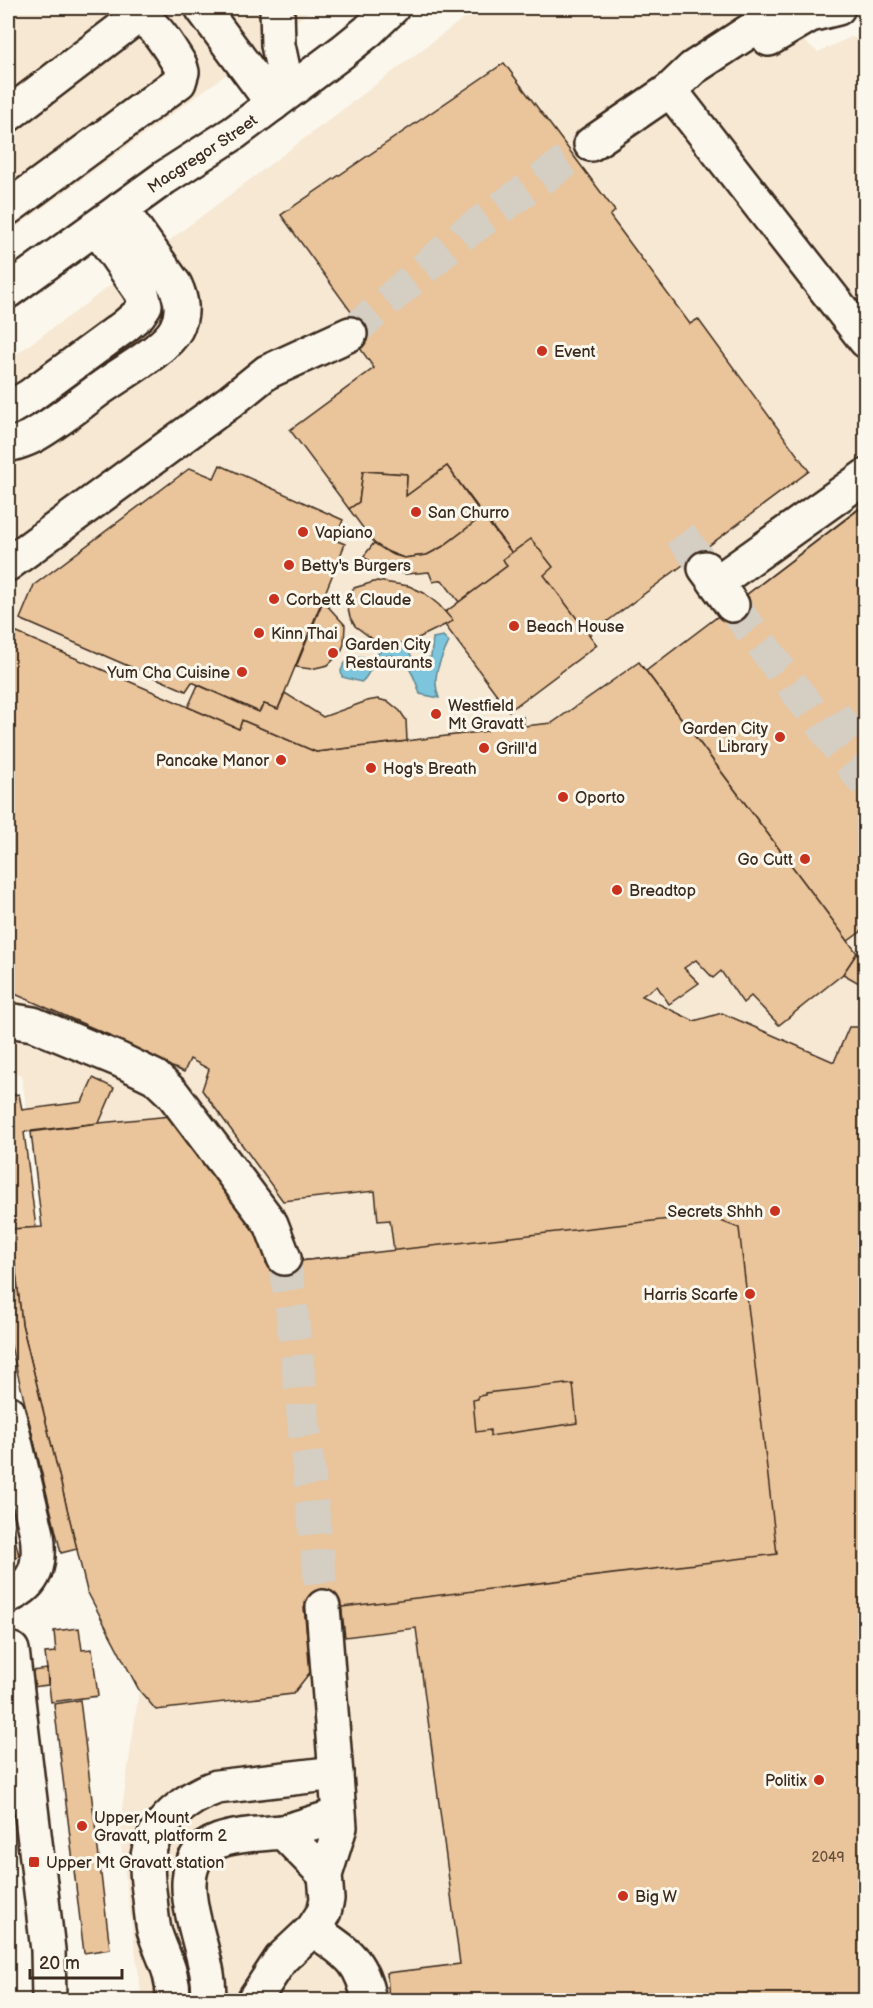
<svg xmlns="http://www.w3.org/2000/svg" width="873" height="2008" font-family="'Balsamiq Sans',sans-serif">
<rect width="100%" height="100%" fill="#fbf7ec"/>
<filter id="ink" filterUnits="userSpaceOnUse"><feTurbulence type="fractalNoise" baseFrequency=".0167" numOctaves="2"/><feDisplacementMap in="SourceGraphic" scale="12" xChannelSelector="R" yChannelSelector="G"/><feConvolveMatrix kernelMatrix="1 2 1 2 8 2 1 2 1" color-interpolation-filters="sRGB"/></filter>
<g filter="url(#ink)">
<g fill="#f6e8d3">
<polygon points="8,8 313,8 264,47 8,233"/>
<polygon points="477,8 761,8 818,52 851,37 865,41 865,2000 142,2000 119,1831 139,1690 87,1591 22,1324 42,1227 31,1132 21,1075 8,1069 8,360 75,312"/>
</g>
<path fill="#7cc5dc" stroke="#628790" stroke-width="1.5" d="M443,636L449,642C440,661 431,676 439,698L420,694C414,674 400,640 375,663C369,669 368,678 361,682L342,677L341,671C346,655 356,657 371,658L380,652C382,640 395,639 405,644L413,659H425L431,657L433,638Z"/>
<g fill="#eac49a" stroke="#3b2a1e" stroke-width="1.5">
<polygon points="504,63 615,211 610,216 690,324 698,319 809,471 589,635 521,546 512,553 447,466 406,496 407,474 363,471 359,502 349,509 290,430 374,368 341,321 352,313 281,215"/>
<polygon points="220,465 343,520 335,540 345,544 278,709 264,704 259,712 192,682 186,691 20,619 34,585 190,468 214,478"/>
<polygon points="447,466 483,516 442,547 427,555 404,558 381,549 374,543 349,509 359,502 363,471 407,474 406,496"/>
<polygon points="866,503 866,829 711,622"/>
<polygon points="866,504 866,928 848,941 646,671"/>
<polygon points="483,516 512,553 503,559 507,566 459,602 442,580 433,582 429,572 406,574 385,569 363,557 374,543 391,554 404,558 427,555 442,547"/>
<polygon points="531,539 553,567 544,575 597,645 509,711 439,617 507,566 503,559"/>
<polygon points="377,581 409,586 424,593 439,605 453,621 410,642 392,644 374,640 355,626 350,617 347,605 350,592 354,588"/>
<polygon points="323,601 345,625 344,644 341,652 328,665 311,669 296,667"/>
<polygon points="8,629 239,729 242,720 316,752 487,731 487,728 523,717 524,726 552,723 639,662 857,953 843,974 779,1025 751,996 743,1003 721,971 713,978 696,960 684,968 699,983 669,1004 657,986 642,996 694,1021 722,1013 834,1062 849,1027 866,1027 866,2000 389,2000 387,1973 460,1964 416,1628 345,1637 300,1261 394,1251 390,1220 378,1221 375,1191 283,1201 202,1090 209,1069 190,1059 184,1072 107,1040 109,1035 8,991"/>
<polygon points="198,685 259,712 264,704 278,709 285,693 323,717 367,701 378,699 389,702 400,711 406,720 407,741 316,752 242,720 239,729 188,707"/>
<polygon points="857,953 866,958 866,987 843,974"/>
<polygon points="93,1078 114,1088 99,1123 24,1132 36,1228 8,1229 8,1096 19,1094 22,1110 82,1102"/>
<polygon points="171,1116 262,1237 266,1263 300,1261 705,1215 739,1228 777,1554 342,1607 304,1608 311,1671 293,1694 156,1710 139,1690 87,1591 22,1324 11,1229 42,1227 31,1132 99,1123"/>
<polygon points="8,1229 11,1229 22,1324 77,1549 61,1553 8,1334"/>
<polygon points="565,1384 565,1385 573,1384 577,1423 490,1436 490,1430 476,1432 473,1400 478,1399 478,1396 485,1395 485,1393"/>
<polygon points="8,1507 19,1556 8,1559"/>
<polygon points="79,1628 82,1650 92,1649 98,1696 51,1702 45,1653 56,1652 54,1631"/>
<polygon points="47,1669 48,1685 8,1690 8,1674"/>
<polygon points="80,1700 110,1949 84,1953 54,1704"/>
</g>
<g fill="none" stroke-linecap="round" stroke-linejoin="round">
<g stroke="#d5cec3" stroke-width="33" stroke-dasharray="33 16" stroke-linecap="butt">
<polyline points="350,334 461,236 591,144"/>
<polyline points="680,534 705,568"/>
<polyline points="732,605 866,784"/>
<polyline points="831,737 866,710"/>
<polyline points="284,1258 291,1301 323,1607"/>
</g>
<defs>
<g id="minor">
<polyline points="202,8 273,104"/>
<polyline points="277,8 278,45 288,92"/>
<polyline points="769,39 810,15 838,8"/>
<polyline points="670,90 866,341"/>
<path d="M8,115L134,19C152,15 171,51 180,65L182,72L179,82L8,208"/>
<polyline points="591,144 670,90 693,68 785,8"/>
<path id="s1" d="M8,291L164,178L234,133L342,52L368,31L392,8"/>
<polyline points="8,409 30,396 125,326 139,314 145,305 142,293 97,228"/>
<path d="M8,445C16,443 25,440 33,436C57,423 79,404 101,388C121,373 165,350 176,329C184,313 182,300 175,285L121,209"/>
<polyline points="8,564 231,401 267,372 350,334"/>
<polyline points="705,568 732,605"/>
<polyline points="716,583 866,476"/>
<polyline points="8,1020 33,1024 120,1060 155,1077 173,1094 271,1224 284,1258"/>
<path d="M8,1412L37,1534C41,1563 37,1584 8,1596"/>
<polyline points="12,1650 48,1950 49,2000"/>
<polyline points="283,1832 339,1815"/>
<path d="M313,1929C346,1953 361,1958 369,2000"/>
<path d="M173,2000C174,1972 162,1956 154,1930C152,1920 151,1908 150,1898C148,1884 146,1870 148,1856C153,1823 187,1797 217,1787L336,1773"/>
<path d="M208,2000C216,1954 154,1864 219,1841C238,1834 262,1834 283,1832L325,1875"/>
<polyline points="254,2000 281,1959 313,1929 324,1912 327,1899 325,1875 340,1827 323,1607"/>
</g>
</defs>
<use href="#minor" stroke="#3b2a1e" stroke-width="38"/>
<use href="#minor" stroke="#fbf7ec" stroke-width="33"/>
</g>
</g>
<g fill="#c8321e" stroke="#fbf7ec" stroke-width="2">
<circle cx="542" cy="351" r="6"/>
<circle cx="416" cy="512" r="6"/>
<circle cx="303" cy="532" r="6"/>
<circle cx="289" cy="565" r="6"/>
<circle cx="274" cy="599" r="6"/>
<circle cx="514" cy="626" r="6"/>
<circle cx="259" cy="633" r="6"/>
<circle cx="333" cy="653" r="6"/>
<circle cx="242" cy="672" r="6"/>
<circle cx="436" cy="714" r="6"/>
<circle cx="780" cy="737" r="6"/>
<circle cx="484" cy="748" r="6"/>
<circle cx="281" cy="760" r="6"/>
<circle cx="371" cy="768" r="6"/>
<circle cx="563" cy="797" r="6"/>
<circle cx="805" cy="859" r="6"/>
<circle cx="617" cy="890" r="6"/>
<circle cx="775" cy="1211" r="6"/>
<circle cx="750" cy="1294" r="6"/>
<circle cx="819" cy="1780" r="6"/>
<circle cx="82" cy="1826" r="6"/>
<rect x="28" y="1856" width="12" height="12" rx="3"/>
<circle cx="623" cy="1896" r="6"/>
</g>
<g text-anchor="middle" stroke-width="6" stroke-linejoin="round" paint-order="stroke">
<g font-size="14" fill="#67503d">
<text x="828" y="1862">2049</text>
</g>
<g font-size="16" fill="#3b2a1e" stroke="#fbf7ec">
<text dy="6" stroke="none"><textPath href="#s1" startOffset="238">Macgregor Street</textPath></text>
</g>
<g font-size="16" fill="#3b2a1e" stroke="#fbf7ec" text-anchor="start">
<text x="554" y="357">Event</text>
<text x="428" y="518">San Churro</text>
<text x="315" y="538">Vapiano</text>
<text x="301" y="571">Betty's Burgers</text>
<text x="286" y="605">Corbett &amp; Claude</text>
<text x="526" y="632">Beach House</text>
<text x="271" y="639">Kinn Thai</text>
<text x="345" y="650">Garden City<tspan x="345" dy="18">Restaurants</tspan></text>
<text x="230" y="678" text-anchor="end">Yum Cha Cuisine</text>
<text x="448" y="711">Westfield<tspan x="448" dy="18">Mt Gravatt</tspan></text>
<text x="768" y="734" text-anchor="end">Garden City<tspan x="768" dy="18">Library</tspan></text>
<text x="496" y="754">Grill'd</text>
<text x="269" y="766" text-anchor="end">Pancake Manor</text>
<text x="383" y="774">Hog's Breath</text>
<text x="575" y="803">Oporto</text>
<text x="793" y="865" text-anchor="end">Go Cutt</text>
<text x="629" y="896">Breadtop</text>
<text x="763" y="1217" text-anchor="end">Secrets Shhh</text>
<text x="738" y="1300" text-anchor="end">Harris Scarfe</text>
<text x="807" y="1786" text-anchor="end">Politix</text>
<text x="94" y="1823">Upper Mount<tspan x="94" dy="18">Gravatt, platform 2</tspan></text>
<text x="46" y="1868">Upper Mt Gravatt station</text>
<text x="635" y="1902">Big W</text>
</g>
</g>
<rect width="873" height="2008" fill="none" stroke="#fbf7ec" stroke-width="30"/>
<rect x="15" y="15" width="843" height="1978" fill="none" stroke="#3b2a1e" stroke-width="2" filter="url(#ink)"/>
<path d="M30 1969v9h92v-9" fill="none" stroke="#3b2a1e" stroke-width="3"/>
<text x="39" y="1969" font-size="18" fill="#3b2a1e" stroke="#fbf7ec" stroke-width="4.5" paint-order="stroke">20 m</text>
</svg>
